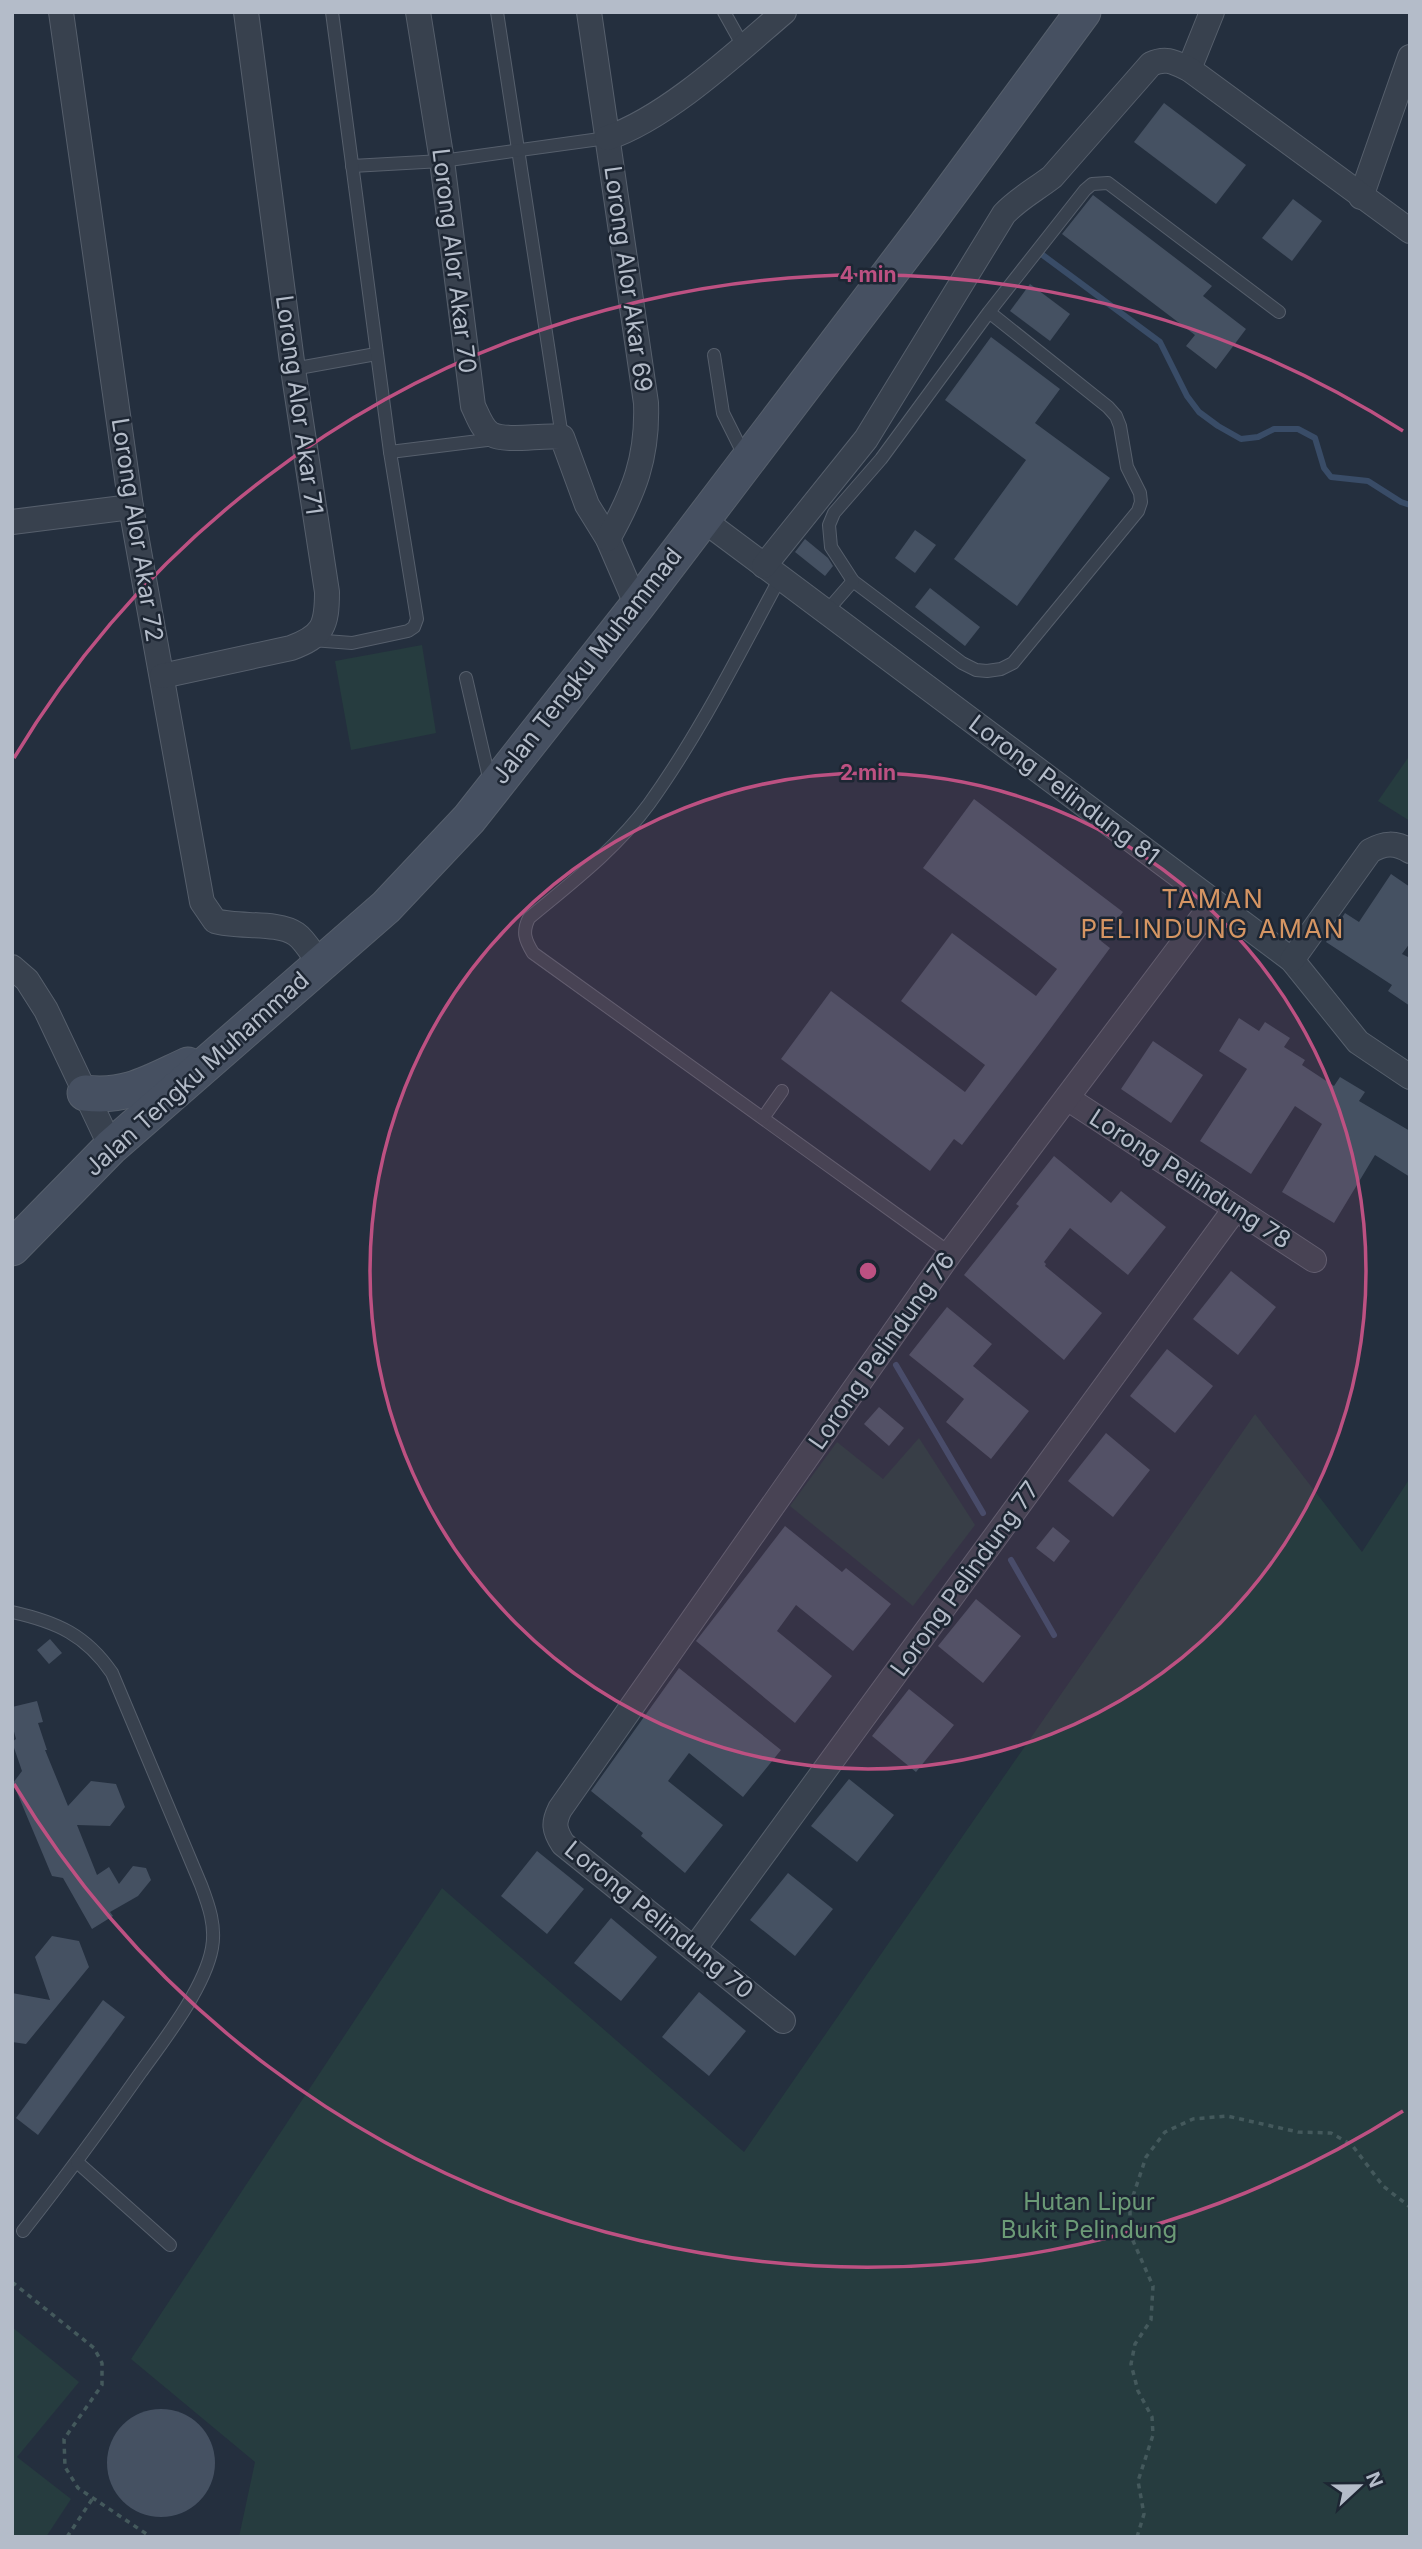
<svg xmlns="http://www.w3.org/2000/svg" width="1422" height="2549" font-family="Inter,sans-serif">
<rect width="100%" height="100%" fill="#242f3e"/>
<g fill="#263c3f">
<polygon points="422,645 436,733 351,750 335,661"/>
<polygon points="1410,755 1410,821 1378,801"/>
<polygon points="1255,1414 1362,1552 1410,1478 1410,2537 239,2537 255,2462 131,2359 442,1888 744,2152"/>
<polygon points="919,1438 975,1525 913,1606 790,1506 837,1442 883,1479"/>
<polygon points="12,2327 79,2382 17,2457 71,2499 46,2537 12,2537"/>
</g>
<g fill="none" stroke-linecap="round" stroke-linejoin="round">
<g stroke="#394c67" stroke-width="6">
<polyline points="1040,253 1160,342 1187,396 1199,412 1218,426 1241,439 1258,437 1274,429 1298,429 1315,438 1324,468 1331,477 1368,481 1401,502 1410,505"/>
<polyline points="896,1365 983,1513"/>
<polyline points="1011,1560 1054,1635"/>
</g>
</g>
<g fill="#455162">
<polygon points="1164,103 1246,165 1216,204 1134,142"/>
<polygon points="1093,195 1212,286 1203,296 1246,329 1216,369 1186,346 1195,335 1062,234"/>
<polygon points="1293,199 1322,221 1292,261 1262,238"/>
<polygon points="1030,284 1070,314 1050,341 1010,311"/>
<polygon points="991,337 1060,389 1035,423 1110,478 1017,606 954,559 1026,460 945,400"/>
<polygon points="915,530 936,545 915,573 895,558"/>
<polygon points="805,539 828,558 833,566 825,576 795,552"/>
<polygon points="930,588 980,627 965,646 915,607"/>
<polygon points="974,799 1123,912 1101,941 1110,948 1042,1040 962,1145 954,1139 930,1171 781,1059 831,991 965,1092 985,1065 901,1001 952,933 1036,996 1057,969 923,868"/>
<polygon points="1391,874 1410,887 1410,943 1402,954 1410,958 1410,1006 1388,991 1392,985 1326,942 1345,913 1359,922"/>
<polygon points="1239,1018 1259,1031 1265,1022 1290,1038 1284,1047 1305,1060 1302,1065 1334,1086 1340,1077 1365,1092 1359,1101 1410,1131 1410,1177 1375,1155 1334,1223 1282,1192 1322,1124 1295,1106 1251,1174 1200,1141 1247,1069 1219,1051"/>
<polygon points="1153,1041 1203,1075 1171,1123 1121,1089"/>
<polygon points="1054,1156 1111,1203 1121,1191 1166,1227 1128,1275 1070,1228 1044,1262 1046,1264 1045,1266 1102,1313 1064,1360 964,1275 1019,1206 1016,1204"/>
<polygon points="1231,1271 1276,1307 1238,1355 1193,1319"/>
<polygon points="947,1307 992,1344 973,1366 1029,1411 991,1459 946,1422 964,1399 909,1355"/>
<polygon points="1167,1349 1213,1386 1175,1433 1130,1396"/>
<polygon points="879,1407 904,1428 889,1446 864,1424"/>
<polygon points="1106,1433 1150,1470 1113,1517 1068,1481"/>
<polygon points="785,1526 842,1572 846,1568 891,1604 853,1651 796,1605 777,1631 832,1676 795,1723 696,1641"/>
<polygon points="1053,1527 1070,1541 1054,1562 1036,1548"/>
<polygon points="976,1599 1021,1636 983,1683 938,1646"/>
<polygon points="50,1639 62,1653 49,1664 37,1650"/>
<polygon points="679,1668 781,1750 743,1797 689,1753 668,1781 723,1825 685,1873 641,1836 643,1833 591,1791"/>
<polygon points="909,1689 954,1725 916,1772 872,1736"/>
<polygon points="37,1701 43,1722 38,1723 47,1750 45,1750 68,1806 91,1781 116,1784 125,1807 110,1826 77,1825 97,1875 109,1867 119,1884 133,1866 146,1868 151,1880 138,1896 110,1912 113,1916 92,1929 63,1878 52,1876 13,1783 22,1771 12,1742 16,1739 12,1724 12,1707"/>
<polygon points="849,1779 894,1815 857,1862 811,1826"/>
<polygon points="537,1851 584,1889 547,1934 501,1896"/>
<polygon points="788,1873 833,1909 795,1956 750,1920"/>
<polygon points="611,1918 657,1957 621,2001 574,1963"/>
<polygon points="52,1936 79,1941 89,1967 26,2044 12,2042 12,1993 50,2000 35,1957"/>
<polygon points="699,1992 746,2031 709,2076 662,2037"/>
<polygon points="103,2000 125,2017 38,2135 16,2118"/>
<circle cx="161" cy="2463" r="54"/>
</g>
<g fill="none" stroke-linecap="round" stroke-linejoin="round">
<defs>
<g id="service">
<polyline points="497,12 562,437"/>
<polyline points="724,12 743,46"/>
<polyline points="352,166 442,161 607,138"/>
<polyline points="989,312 1108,407 1116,416 1120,426 1127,467 1140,493 1141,502 1138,511 1013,663 1001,669 987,671 976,670 962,663 853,581 831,547 829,525 834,513 881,459 989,312 1085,190 1092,184 1108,183 1279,312"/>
<polyline points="714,355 723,413 745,457"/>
<polyline points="293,369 376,354"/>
<polyline points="390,452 495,439"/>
<path d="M780,578C739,654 700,733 649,804C616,849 571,883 529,918C522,932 525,940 533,953L950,1253"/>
<polyline points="826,612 853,581"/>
<polyline points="312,640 352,643 408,631 414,627 417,619 390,452 332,12"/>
<polyline points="466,678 490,782"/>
<polyline points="763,1118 782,1091"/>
<path d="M12,1612C57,1622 86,1635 112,1673L201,1885C209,1906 216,1926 212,1948C205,1987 165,2039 141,2072C103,2126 64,2179 23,2231"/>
<polyline points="77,2162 170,2245"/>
</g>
<g id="minor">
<path d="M61,12L131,507L202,902L215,921C238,928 277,921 296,934C305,940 313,955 320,964"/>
<path d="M418,12L442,161L473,406C478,416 482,429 491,434C507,443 542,434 562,437L587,505L608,539L637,606"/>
<path d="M589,12L646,403C648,458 634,492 608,539"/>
<polyline points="1189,69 1212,12"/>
<path d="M607,138C667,118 736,53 784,12"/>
<polyline points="1361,197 1410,57"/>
<polyline points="702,519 1292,960 1358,1042 1410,1077"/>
<polyline points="12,522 131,507"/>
<path d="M764,566L866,439L1004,214C1018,199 1035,190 1052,177L1151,64C1166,57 1174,62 1189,69L1410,231"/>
<path d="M162,676L291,648C323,636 327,626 327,592L293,369L246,12"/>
<path d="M1292,960L1370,851C1384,843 1395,842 1410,851"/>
<polyline points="12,967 27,980 46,1010 111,1147"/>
<polyline points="1067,1098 1314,1260"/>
<polyline points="694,1949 1235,1209"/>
<path d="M783,2021L563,1844C554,1830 553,1823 560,1809L950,1253L1214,902"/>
</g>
<g id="secondary">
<path d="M85,1093C127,1098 151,1082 188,1065"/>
<polyline points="12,1248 111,1147 386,907 469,819 637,606 924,228 1083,12"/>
</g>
</defs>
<use href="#service" stroke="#565f6c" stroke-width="14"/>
<use href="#minor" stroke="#565f6c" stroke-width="26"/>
<use href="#secondary" stroke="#565f6c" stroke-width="37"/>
<g stroke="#44595c" stroke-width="3.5" stroke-dasharray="5 5" stroke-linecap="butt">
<polyline points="12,2282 94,2348 102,2363 102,2385 64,2439 65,2467 78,2488 151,2537"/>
<polyline points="67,2537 93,2498"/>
<polyline points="1137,2537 1144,2514 1138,2481 1153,2435 1152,2417 1138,2391 1131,2364 1135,2344 1151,2320 1153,2286 1130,2234 1130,2205 1146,2157 1165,2132 1193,2119 1227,2116 1298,2132 1331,2133 1352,2145 1383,2186 1410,2207"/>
</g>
<use href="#service" stroke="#38414e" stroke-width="12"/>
<use href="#minor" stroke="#38414e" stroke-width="24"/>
<use href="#secondary" stroke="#465061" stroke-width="35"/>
</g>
<circle cx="868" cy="1271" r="498" fill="#bd5182" fill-opacity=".12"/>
<g fill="none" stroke="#bd5182" stroke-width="3.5">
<circle cx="868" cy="1271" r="498"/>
<path d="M1403 2111A996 996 0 0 1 14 1784M14 758A996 996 0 0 1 1403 431"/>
</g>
<g text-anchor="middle" stroke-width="5" stroke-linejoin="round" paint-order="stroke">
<g font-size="24" fill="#b4bcc9" stroke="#1d2633">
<text transform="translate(454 261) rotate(83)" y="8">Lorong Alor Akar 70</text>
<text transform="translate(628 279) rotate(82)" y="8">Lorong Alor Akar 69</text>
<text transform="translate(299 405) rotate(82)" y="8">Lorong Alor Akar 71</text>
<text transform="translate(137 530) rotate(81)" y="8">Lorong Alor Akar 72</text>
<text transform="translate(587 666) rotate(-52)" y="8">Jalan Tengku Muhammad</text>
<text transform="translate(1064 790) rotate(37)" y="8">Lorong Pelindung 81</text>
<text transform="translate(197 1074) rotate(-42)" y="8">Jalan Tengku Muhammad</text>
<text transform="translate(1190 1179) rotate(33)" y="8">Lorong Pelindung 78</text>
<text transform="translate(882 1351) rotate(-55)" y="8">Lorong Pelindung 76</text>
<text transform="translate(965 1579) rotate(-54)" y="8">Lorong Pelindung 77</text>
<text transform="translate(659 1920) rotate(39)" y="8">Lorong Pelindung 70</text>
</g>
<g font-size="24" fill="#6b9a76" stroke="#1d2633">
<text x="1089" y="2210">Hutan Lipur<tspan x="1089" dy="28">Bukit Pelindung</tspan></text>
</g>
<g font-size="26" letter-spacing="2" fill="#d59563" stroke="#1d2633">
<text x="1213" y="908">TAMAN<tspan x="1213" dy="30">PELINDUNG AMAN</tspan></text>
</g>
</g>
<circle cx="868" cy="1271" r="10" fill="#bd5182" stroke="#1d2633" stroke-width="3.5"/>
<g font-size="21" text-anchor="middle" font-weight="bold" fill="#bd5182" stroke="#1d2633" stroke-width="5" stroke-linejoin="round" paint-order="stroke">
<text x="868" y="282">4 min</text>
<text x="868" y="780">2 min</text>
</g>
<rect width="1422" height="2549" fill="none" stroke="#b4bcc9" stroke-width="28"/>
<g transform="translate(1359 2486) rotate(68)" stroke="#1d2633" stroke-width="5" paint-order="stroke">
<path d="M0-5L12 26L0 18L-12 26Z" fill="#b4bcc9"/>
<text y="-10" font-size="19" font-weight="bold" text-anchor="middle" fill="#b4bcc9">N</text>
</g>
</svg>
